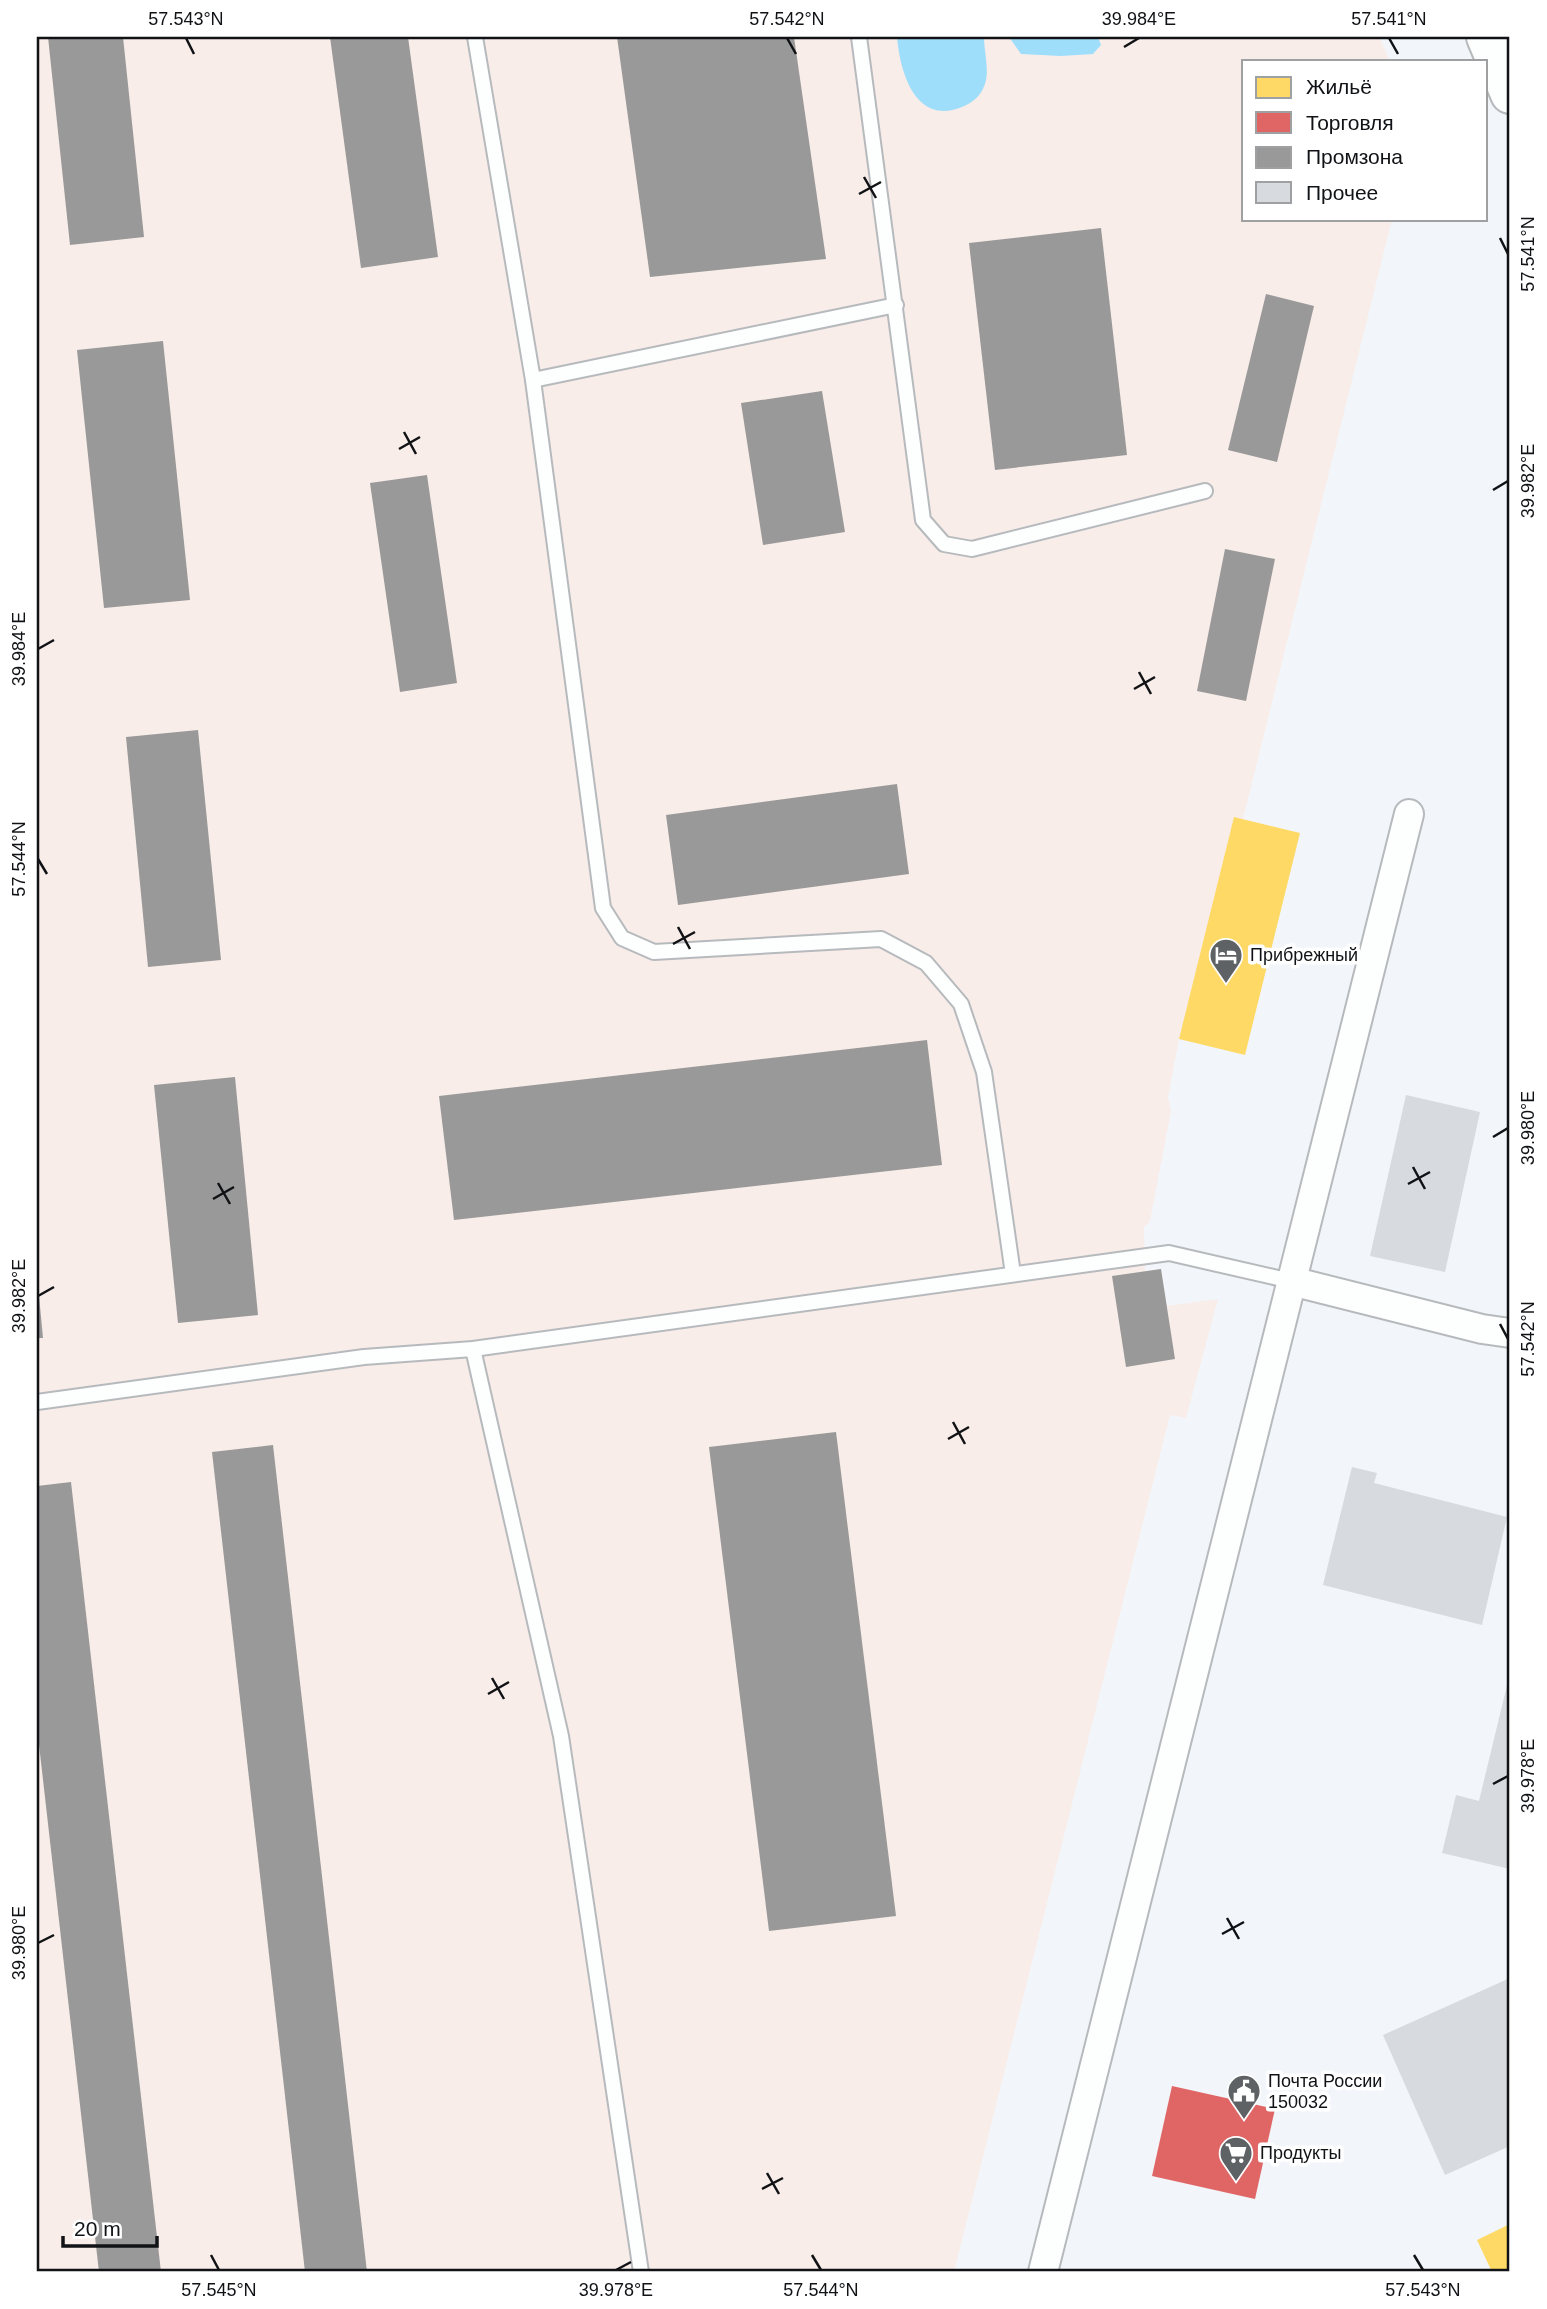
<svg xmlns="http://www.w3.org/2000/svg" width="1547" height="2309" font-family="Arial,sans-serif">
<rect width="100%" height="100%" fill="#f2f6fa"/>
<polygon fill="#f8ede9" points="37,37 1379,37 1390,61 1244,61 1244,219 1392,219 1243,819 1235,817 1179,1039 1168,1097 1171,1111 1150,1221 1144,1227 1145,1271 1161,1269 1167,1306 1218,1299 1186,1418 1170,1415 954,2272 37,2272"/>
<g fill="#9fdefb">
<path d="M897,37H984C984,49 989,70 986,80C983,94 974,102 962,107C915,126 900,72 897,37Z"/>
<polygon points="1009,37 1098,37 1101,45 1093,54 1061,56 1021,54"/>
</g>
<g fill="#ffd966">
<polygon points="1234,817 1300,833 1245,1055 1179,1039"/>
<polygon points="1510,2224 1510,2272 1492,2272 1477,2240"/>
</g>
<polygon fill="#e06666" points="1172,2086 1275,2109 1255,2199 1152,2176"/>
<g fill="#999">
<polygon points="48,37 123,37 144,237 70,245"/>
<polygon points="330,37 408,37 438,257 361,268"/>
<polygon points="617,37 794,37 826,259 650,277"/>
<polygon points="1101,228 1127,455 995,470 969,243"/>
<polygon points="1266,294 1314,306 1277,462 1228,450"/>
<polygon points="163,341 190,600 104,608 77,350"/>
<polygon points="822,391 845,532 763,545 741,403"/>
<polygon points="427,475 457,683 400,692 370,483"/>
<polygon points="1225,549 1275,559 1246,701 1197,691"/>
<polygon points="198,730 221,960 148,967 126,737"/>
<polygon points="897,784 909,874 678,905 666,815"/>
<polygon points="927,1040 942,1165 454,1220 439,1096"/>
<polygon points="235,1077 258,1315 178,1323 154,1085"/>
<polygon points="1161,1269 1175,1359 1126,1367 1112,1276"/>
<polygon points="39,1296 43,1338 37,1338 37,1297"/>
<polygon points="836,1432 896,1916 769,1931 709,1447"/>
<polygon points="273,1445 367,2272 305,2272 212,1452"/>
<polygon points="71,1482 161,2272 99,2272 37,1727 37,1486"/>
</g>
<g fill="#d7dade">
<polygon points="1406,1095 1480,1112 1445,1272 1370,1256"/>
<polygon points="1352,1467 1377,1473 1374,1483 1507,1517 1482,1625 1323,1585"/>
<polygon points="1509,1677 1510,1677 1510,1869 1442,1853 1456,1795 1479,1801"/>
<polygon points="1510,1978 1510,2146 1445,2175 1383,2035"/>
</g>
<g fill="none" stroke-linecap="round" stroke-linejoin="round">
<defs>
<g id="service">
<polyline points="475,37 533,380 896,305"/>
<polyline points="859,37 923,520 944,544 972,549 1205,491"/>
<polyline points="533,380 603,908 622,938 654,952 881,939 926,963 961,1004 984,1072 1013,1274"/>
<polyline points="473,1349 561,1736 641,2272"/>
<polyline points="37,1402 364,1357 473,1349 1169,1253 1291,1281"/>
</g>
<g id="minor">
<polyline points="1291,1281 1482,1329 1510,1333"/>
<polyline points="1043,2272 1409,814"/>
</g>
<polyline id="trunk" points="1486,37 1510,94"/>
</defs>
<use href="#service" stroke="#b7babd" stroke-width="18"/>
<use href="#minor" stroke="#b7babd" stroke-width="32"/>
<use href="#trunk" stroke="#b7babd" stroke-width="42"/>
<use href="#service" stroke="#fdfefe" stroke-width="14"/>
<use href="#minor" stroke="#fdfefe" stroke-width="28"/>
<use href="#trunk" stroke="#fdfefe" stroke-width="38"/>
</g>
<path fill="none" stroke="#101215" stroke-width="2.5" d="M186,38L194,54M787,38L796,54M1389,38L1398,54M1124,47L1139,38M864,177L876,198M859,194L881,182M1500,238L1508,254M404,432L416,454M399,449L420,437M1493,490L1508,481M38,649L54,640M1139,672L1151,694M1134,689L1155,677M38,859L47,874M678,927L690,949M673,944L695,932M1493,1137L1508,1128M1413,1167L1425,1189M218,1183L230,1204M1408,1184L1430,1172M213,1199L234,1187M38,1296L54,1287M1500,1324L1508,1339M953,1422L965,1444M948,1439L969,1427M492,1678L504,1699M488,1694L509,1682M1493,1784L1508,1776M1227,1918L1239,1939M1222,1934L1244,1922M38,1943L54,1935M767,2173L779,2194M762,2189L783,2178M211,2255L219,2270M812,2255L821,2270M1414,2255L1423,2270M616,2270L631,2262"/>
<defs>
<symbol id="hotel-pin" viewBox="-11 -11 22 30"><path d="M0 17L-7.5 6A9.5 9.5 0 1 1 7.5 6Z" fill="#5f6265" stroke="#fff"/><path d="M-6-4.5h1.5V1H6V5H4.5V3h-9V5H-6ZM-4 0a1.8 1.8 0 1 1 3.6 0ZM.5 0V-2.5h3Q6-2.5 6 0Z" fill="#fff"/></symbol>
<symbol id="civic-pin" viewBox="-11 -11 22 30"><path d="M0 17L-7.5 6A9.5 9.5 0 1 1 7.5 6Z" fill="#5f6265" stroke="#fff"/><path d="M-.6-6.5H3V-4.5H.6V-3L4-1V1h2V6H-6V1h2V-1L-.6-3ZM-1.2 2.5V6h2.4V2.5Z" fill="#fff"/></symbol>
<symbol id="supermarket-pin" viewBox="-11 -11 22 30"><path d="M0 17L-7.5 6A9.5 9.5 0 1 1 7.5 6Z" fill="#5f6265" stroke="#fff"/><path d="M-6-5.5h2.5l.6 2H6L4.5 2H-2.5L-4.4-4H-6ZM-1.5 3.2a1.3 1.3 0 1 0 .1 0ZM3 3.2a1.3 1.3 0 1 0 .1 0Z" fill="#fff"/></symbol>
</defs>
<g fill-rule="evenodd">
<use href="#hotel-pin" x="1207" y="936" width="38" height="52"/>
<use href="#civic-pin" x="1225" y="2072" width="38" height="52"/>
<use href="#supermarket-pin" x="1217" y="2134" width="38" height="52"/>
</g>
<g text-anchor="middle" stroke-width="7" stroke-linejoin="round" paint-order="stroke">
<g font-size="18" fill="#101215" stroke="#fff" text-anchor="start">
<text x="1250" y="961">Прибрежный</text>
<text x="1268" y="2087">Почта России<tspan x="1268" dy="21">150032</tspan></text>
<text x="1260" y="2159">Продукты</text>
</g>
</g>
<rect width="1547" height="2309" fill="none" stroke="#ffffff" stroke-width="77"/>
<rect x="1242" y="60" width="245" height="161" fill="#ffffff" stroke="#9fa0a1" stroke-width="2"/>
<rect x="1256" y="77" width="35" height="21" fill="#ffd966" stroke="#9fa0a1" stroke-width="2"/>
<text x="1306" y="94" font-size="21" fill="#101215">Жильё</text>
<rect x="1256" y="112" width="35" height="21" fill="#e06666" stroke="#9fa0a1" stroke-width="2"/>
<text x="1306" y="130" font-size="21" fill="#101215">Торговля</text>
<rect x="1256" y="147" width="35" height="21" fill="#999999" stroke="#9fa0a1" stroke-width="2"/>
<text x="1306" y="164" font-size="21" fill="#101215">Промзона</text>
<rect x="1256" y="182" width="35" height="21" fill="#d7dade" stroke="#9fa0a1" stroke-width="2"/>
<text x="1306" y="200" font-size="21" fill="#101215">Прочее</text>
<path d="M63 2236v10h94v-10" fill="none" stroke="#101215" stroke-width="3.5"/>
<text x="74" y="2236" font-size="21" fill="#101215" stroke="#ffffff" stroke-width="5" paint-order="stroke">20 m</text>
<rect x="38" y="38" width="1470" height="2232" fill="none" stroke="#101215" stroke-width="2.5"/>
<g font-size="18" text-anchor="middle" fill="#101215">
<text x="186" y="25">57.543°N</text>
<text x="787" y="25">57.542°N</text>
<text x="1139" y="25">39.984°E</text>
<text x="1389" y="25">57.541°N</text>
<text transform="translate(1528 254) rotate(-90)" y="6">57.541°N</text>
<text transform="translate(1528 481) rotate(-90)" y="6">39.982°E</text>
<text transform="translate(19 649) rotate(-90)" y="6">39.984°E</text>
<text transform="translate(19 859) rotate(-90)" y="6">57.544°N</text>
<text transform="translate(1528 1128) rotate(-90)" y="6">39.980°E</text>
<text transform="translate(19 1296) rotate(-90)" y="6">39.982°E</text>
<text transform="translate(1528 1339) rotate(-90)" y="6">57.542°N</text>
<text transform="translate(1528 1776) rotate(-90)" y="6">39.978°E</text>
<text transform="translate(19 1943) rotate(-90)" y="6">39.980°E</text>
<text x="219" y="2296">57.545°N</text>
<text x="616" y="2296">39.978°E</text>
<text x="821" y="2296">57.544°N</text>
<text x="1423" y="2296">57.543°N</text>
</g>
</svg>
